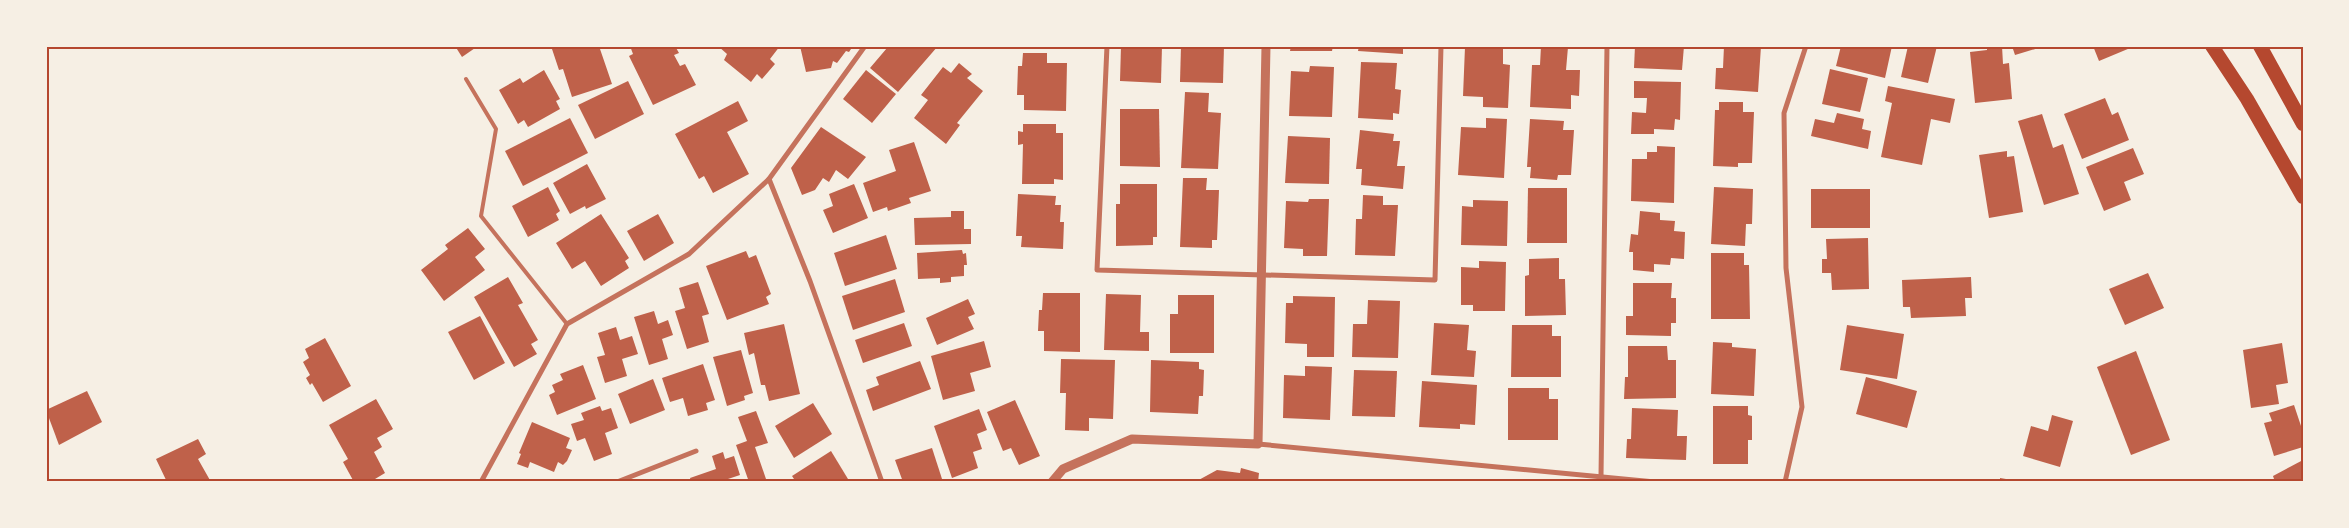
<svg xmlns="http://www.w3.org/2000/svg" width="2349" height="528" font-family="Cabin,sans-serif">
<rect width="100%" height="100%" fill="#f6efe4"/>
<g fill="#bf614a">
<polygon points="455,46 478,46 462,57"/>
<polygon points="551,46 604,46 604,48 600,49 612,84 572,97 563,69 559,70"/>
<polygon points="630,46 675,46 679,53 674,55 680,66 685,64 696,85 653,105 629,56 633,54"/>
<polygon points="718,46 780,46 770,59 775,64 762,79 757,74 751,82 724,60 727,54"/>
<polygon points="800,46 853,46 849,52 846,51 837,63 833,61 831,68 806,72"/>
<polygon points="885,46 938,46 898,92 870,68 887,48"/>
<polygon points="1121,46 1162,46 1161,83 1120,81"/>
<polygon points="1181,46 1224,46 1223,83 1180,82"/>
<polygon points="1291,46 1333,46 1332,51 1290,51"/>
<polygon points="1359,46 1403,46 1403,54 1358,51"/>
<polygon points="1541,46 1568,47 1566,70 1580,70 1579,96 1571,95 1571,109 1530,107 1532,65 1540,65"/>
<polygon points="1635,46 1684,46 1682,70 1634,68"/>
<polygon points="1724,46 1761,46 1758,92 1715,89 1716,68 1723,68"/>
<polygon points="1841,46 1852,49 1853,46 1892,46 1885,78 1836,66"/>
<polygon points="1908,46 1937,46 1928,83 1901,77"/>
<polygon points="1987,46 2002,46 2003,64 2009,63 2012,99 1975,103 1970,52 1987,50"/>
<polygon points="2012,46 2042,46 2042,47 2015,55"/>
<polygon points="2093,46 2135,46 2099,61"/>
<polygon points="1465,47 1503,48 1503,64 1510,65 1508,108 1483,107 1483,97 1463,96"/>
<polygon points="1023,53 1047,53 1047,63 1067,63 1066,111 1024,110 1024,95 1017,95 1018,66 1022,66"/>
<polygon points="1361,62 1397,63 1395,89 1401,90 1399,114 1393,113 1393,120 1358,118"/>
<polygon points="959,63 972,74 967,78 983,91 957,123 960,125 946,144 914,118 928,100 921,95 943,67 951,73"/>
<polygon points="1310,66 1334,67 1332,117 1289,116 1291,71 1309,72"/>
<polygon points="1830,69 1868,78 1860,112 1822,104"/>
<polygon points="544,70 560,99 556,101 560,109 528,127 524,120 518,124 499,90 520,78 523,83"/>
<polygon points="866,70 896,94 872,123 843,99"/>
<polygon points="628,81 644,114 595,139 578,105"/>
<polygon points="1634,81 1681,82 1680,120 1675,119 1674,130 1654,129 1654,134 1631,134 1632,112 1646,113 1647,98 1634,98"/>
<polygon points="1888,86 1955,99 1950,123 1931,119 1922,165 1881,157 1892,103 1885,101"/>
<polygon points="1185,92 1209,93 1208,112 1221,113 1218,169 1181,168"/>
<polygon points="2105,98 2112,115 2118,112 2129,140 2082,159 2064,114"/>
<polygon points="738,101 748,121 727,132 749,174 713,193 704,176 699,179 675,134"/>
<polygon points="1719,102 1743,102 1743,112 1754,112 1752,163 1738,163 1738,167 1713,166 1715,110 1719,110"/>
<polygon points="1120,109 1159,109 1160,167 1120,166"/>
<polygon points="1837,113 1864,119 1862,129 1871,131 1868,149 1811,136 1815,119 1834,123"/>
<polygon points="2042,114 2053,148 2063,144 2079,194 2044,205 2018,121"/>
<polygon points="570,118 588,153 523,186 505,151"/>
<polygon points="1486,118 1507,119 1504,178 1458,175 1461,127 1486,128"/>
<polygon points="1530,119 1564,121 1563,130 1574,130 1571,175 1558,175 1557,180 1530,178 1531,167 1527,167"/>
<polygon points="1023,124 1056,124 1056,133 1063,133 1063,180 1054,179 1054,184 1022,184 1023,144 1018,145 1018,131 1023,132"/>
<polygon points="821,127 866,157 848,179 836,170 829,182 823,178 815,190 802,195 791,168"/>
<polygon points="1360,130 1394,134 1393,141 1400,141 1397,166 1405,166 1403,189 1361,185 1362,169 1356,169"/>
<polygon points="1288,136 1330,138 1329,184 1285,183"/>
<polygon points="914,142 931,191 909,198 911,203 888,211 887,207 873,212 863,183 896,171 889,150"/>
<polygon points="1657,146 1675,147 1674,203 1631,201 1632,159 1647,159 1647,152 1657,152"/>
<polygon points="2133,148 2144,174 2124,182 2131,200 2104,211 2086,167"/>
<polygon points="2007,151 2007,157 2014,156 2023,212 1989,218 1979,155"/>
<polygon points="587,164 606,199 586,209 585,206 570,214 553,183"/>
<polygon points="1183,178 1207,178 1206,190 1219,190 1217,240 1212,240 1212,248 1180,247"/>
<polygon points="854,184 868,218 833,233 823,210 833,206 829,194"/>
<polygon points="1120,184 1157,184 1157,237 1153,237 1153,245 1116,246 1116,204 1120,204"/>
<polygon points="548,187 560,211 556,214 559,220 528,237 512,206"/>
<polygon points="1714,187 1753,189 1752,224 1746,224 1745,246 1711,244"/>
<polygon points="1528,188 1567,188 1567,243 1527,243"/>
<rect x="1811" y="189" width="59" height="39"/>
<polygon points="1018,194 1056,196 1055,205 1061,205 1060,222 1064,222 1063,249 1021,247 1022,236 1016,236"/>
<polygon points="1363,195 1383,196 1383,205 1398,205 1395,256 1355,255 1356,219 1362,219"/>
<polygon points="1309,199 1329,199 1327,256 1303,256 1303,249 1284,248 1286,201 1308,202"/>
<polygon points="1473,200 1508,201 1507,246 1461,245 1462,206 1473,207"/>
<polygon points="951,211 964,211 964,229 971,229 971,244 915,245 914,218 951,217"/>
<polygon points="1640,211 1660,213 1660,220 1675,221 1674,231 1685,232 1684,259 1671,258 1670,265 1654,264 1654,272 1633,270 1633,252 1629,252 1631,234 1638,235"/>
<polygon points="601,214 629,258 625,261 629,268 601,286 585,261 572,269 556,243"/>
<polygon points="658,214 674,243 644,261 627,231"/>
<polygon points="468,228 485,249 475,257 485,270 444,301 421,270 448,249 445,245"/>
<polygon points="886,235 897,269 845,286 834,253"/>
<polygon points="1868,238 1869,289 1832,290 1831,273 1822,273 1822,259 1827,259 1826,239"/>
<polygon points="962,250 963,254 966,253 967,265 964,265 964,276 951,277 951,282 940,283 940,278 918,279 917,253"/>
<polygon points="746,251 749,258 756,255 771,294 766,297 769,304 727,320 706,266"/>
<polygon points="1711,253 1744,253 1744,265 1749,265 1750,319 1711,319"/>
<polygon points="1559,258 1559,279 1565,279 1566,315 1525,316 1525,276 1529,275 1529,259"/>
<polygon points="1479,261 1506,262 1505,311 1473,311 1473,305 1461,305 1461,267 1479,268"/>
<polygon points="2148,273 2164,308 2125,325 2109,289"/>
<polygon points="508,277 523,303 518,305 538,340 531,344 537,354 514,367 474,297"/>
<polygon points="1971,277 1972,298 1965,298 1966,316 1911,318 1910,307 1903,307 1902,280"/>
<polygon points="895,279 905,312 853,330 842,296"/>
<polygon points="698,282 709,314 702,316 709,342 687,349 675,311 685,308 679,288"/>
<polygon points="1633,283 1672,283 1671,298 1676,298 1676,323 1671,323 1671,336 1626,335 1626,316 1633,316"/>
<polygon points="1043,293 1080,293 1080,352 1044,351 1044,331 1038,331 1039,310 1042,310"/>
<polygon points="1106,294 1141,295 1140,332 1149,332 1149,351 1104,350"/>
<polygon points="1178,295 1214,295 1214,353 1170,353 1170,314 1178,314"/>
<polygon points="1293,296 1335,297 1334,357 1307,357 1307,344 1285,343 1286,303 1293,303"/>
<polygon points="968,299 975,314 968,317 974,329 937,345 926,318"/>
<polygon points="1368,300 1400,301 1398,358 1352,357 1353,324 1367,324"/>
<polygon points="654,311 658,324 668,320 673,335 662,339 668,359 649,365 634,317"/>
<polygon points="480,316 505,363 474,380 448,332"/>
<polygon points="904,323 912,346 863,363 855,340"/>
<polygon points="1434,323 1469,325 1467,350 1476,351 1474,377 1431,375"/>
<polygon points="784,324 800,394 769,401 765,385 761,385 754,353 749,355 744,333"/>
<polygon points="1512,325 1552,325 1552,336 1561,336 1561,377 1511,377"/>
<polygon points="1847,325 1904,334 1897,379 1840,370"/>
<polygon points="616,327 620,340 632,336 638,354 622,359 627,376 605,383 597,357 605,355 598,333"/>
<polygon points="325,338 351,386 323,402 312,383 310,385 306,378 310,375 303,362 309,358 305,349"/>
<polygon points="984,341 991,367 970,373 975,391 943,400 931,356"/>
<polygon points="1713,342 1732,343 1732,347 1756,349 1754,396 1711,394"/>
<polygon points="2282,343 2288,383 2276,385 2279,404 2251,408 2243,350"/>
<polygon points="1628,346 1667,346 1668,360 1676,360 1676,398 1624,399 1625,377 1628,377"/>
<polygon points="741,350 753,393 744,396 745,400 727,406 713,357"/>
<polygon points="2136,351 2170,440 2131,455 2097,367"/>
<polygon points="1061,359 1115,360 1113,419 1089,418 1089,431 1065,430 1066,393 1060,393"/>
<polygon points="1151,360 1199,362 1199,369 1204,370 1203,396 1199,396 1198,414 1150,412"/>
<polygon points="920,361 931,389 873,411 866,390 879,385 876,377"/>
<polygon points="703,364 715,400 706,403 708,410 688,416 683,398 670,402 662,378"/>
<polygon points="583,365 596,399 557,415 549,395 555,392 552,385 563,380 560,374"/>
<polygon points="1305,366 1332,367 1330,420 1283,418 1284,375 1305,376"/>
<polygon points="1354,370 1397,371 1395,417 1352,416"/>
<polygon points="1866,377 1917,391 1907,428 1856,414"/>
<polygon points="653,379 665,410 630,424 618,394"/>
<polygon points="1422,381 1477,385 1475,425 1460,424 1460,429 1419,427"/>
<polygon points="1508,388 1549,388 1549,399 1558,399 1558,440 1508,440"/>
<polygon points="87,391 102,422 59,445 46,410"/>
<polygon points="376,399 393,429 377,438 382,447 374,452 385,473 370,482 354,482 343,462 348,459 329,425"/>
<polygon points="1015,400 1040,456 1019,465 1011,448 1003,451 987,412"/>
<polygon points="813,403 832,434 794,458 775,426"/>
<polygon points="2294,405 2303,432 2303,447 2274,456 2264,423 2272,421 2269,413"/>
<polygon points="600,406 602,411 611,408 618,428 605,433 612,454 594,461 585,438 577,441 571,424 584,420 581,413"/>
<polygon points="1713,406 1748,406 1748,415 1752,416 1752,440 1748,440 1748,464 1713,464"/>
<polygon points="1632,408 1678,410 1677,436 1687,436 1686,460 1626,458 1627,439 1631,439"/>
<polygon points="979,409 987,430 977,434 982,449 973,452 978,468 952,478 934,426"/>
<polygon points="756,411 768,443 755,447 766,479 749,482 736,445 747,441 738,417"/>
<polygon points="2052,415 2073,421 2060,467 2023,456 2031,426 2048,431"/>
<polygon points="532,422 570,438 566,448 572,450 567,461 563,465 558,462 554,472 530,462 528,468 517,464 521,454 519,453"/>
<polygon points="198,439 206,454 198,459 211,482 167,482 156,459"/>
<polygon points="932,448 943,482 903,482 895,460"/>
<polygon points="831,451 848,479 843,482 796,482 792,476"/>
<polygon points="723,452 725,459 734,456 740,475 728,479 728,482 691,482 690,478 716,469 712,456"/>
<polygon points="2303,460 2303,482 2275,482 2273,476"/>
<polygon points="1241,468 1259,473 1258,482 1195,482 1217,470 1240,473"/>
<polygon points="2000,478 2018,481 2018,482 2000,482"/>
</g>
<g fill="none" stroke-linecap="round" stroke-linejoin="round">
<polyline stroke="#c5725c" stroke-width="4" points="466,79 496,129 481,216 567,324"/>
<g stroke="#c5725c" stroke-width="5">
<polyline points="1107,46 1097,270 1435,280 1441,46"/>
<polyline points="769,179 810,281 882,482"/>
<polyline points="1258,444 1655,482"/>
<polyline points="1601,476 1607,46"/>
<polyline points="481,482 567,324 689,254 769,179 865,46"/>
<polyline points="617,482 696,451"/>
<polyline points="1785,482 1802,407 1786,268 1784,113 1806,46"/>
</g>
<polyline stroke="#c5725c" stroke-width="9" points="1052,482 1063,469 1132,439 1258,444 1266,46"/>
<g stroke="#b5482f" stroke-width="14">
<polyline points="2212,46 2247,99 2303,197"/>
<polyline points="2260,46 2303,124"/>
</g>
</g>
<rect width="2349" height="528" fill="none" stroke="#f6efe4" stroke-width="95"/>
<rect x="48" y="48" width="2254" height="432" fill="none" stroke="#b5482f" stroke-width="2"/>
</svg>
